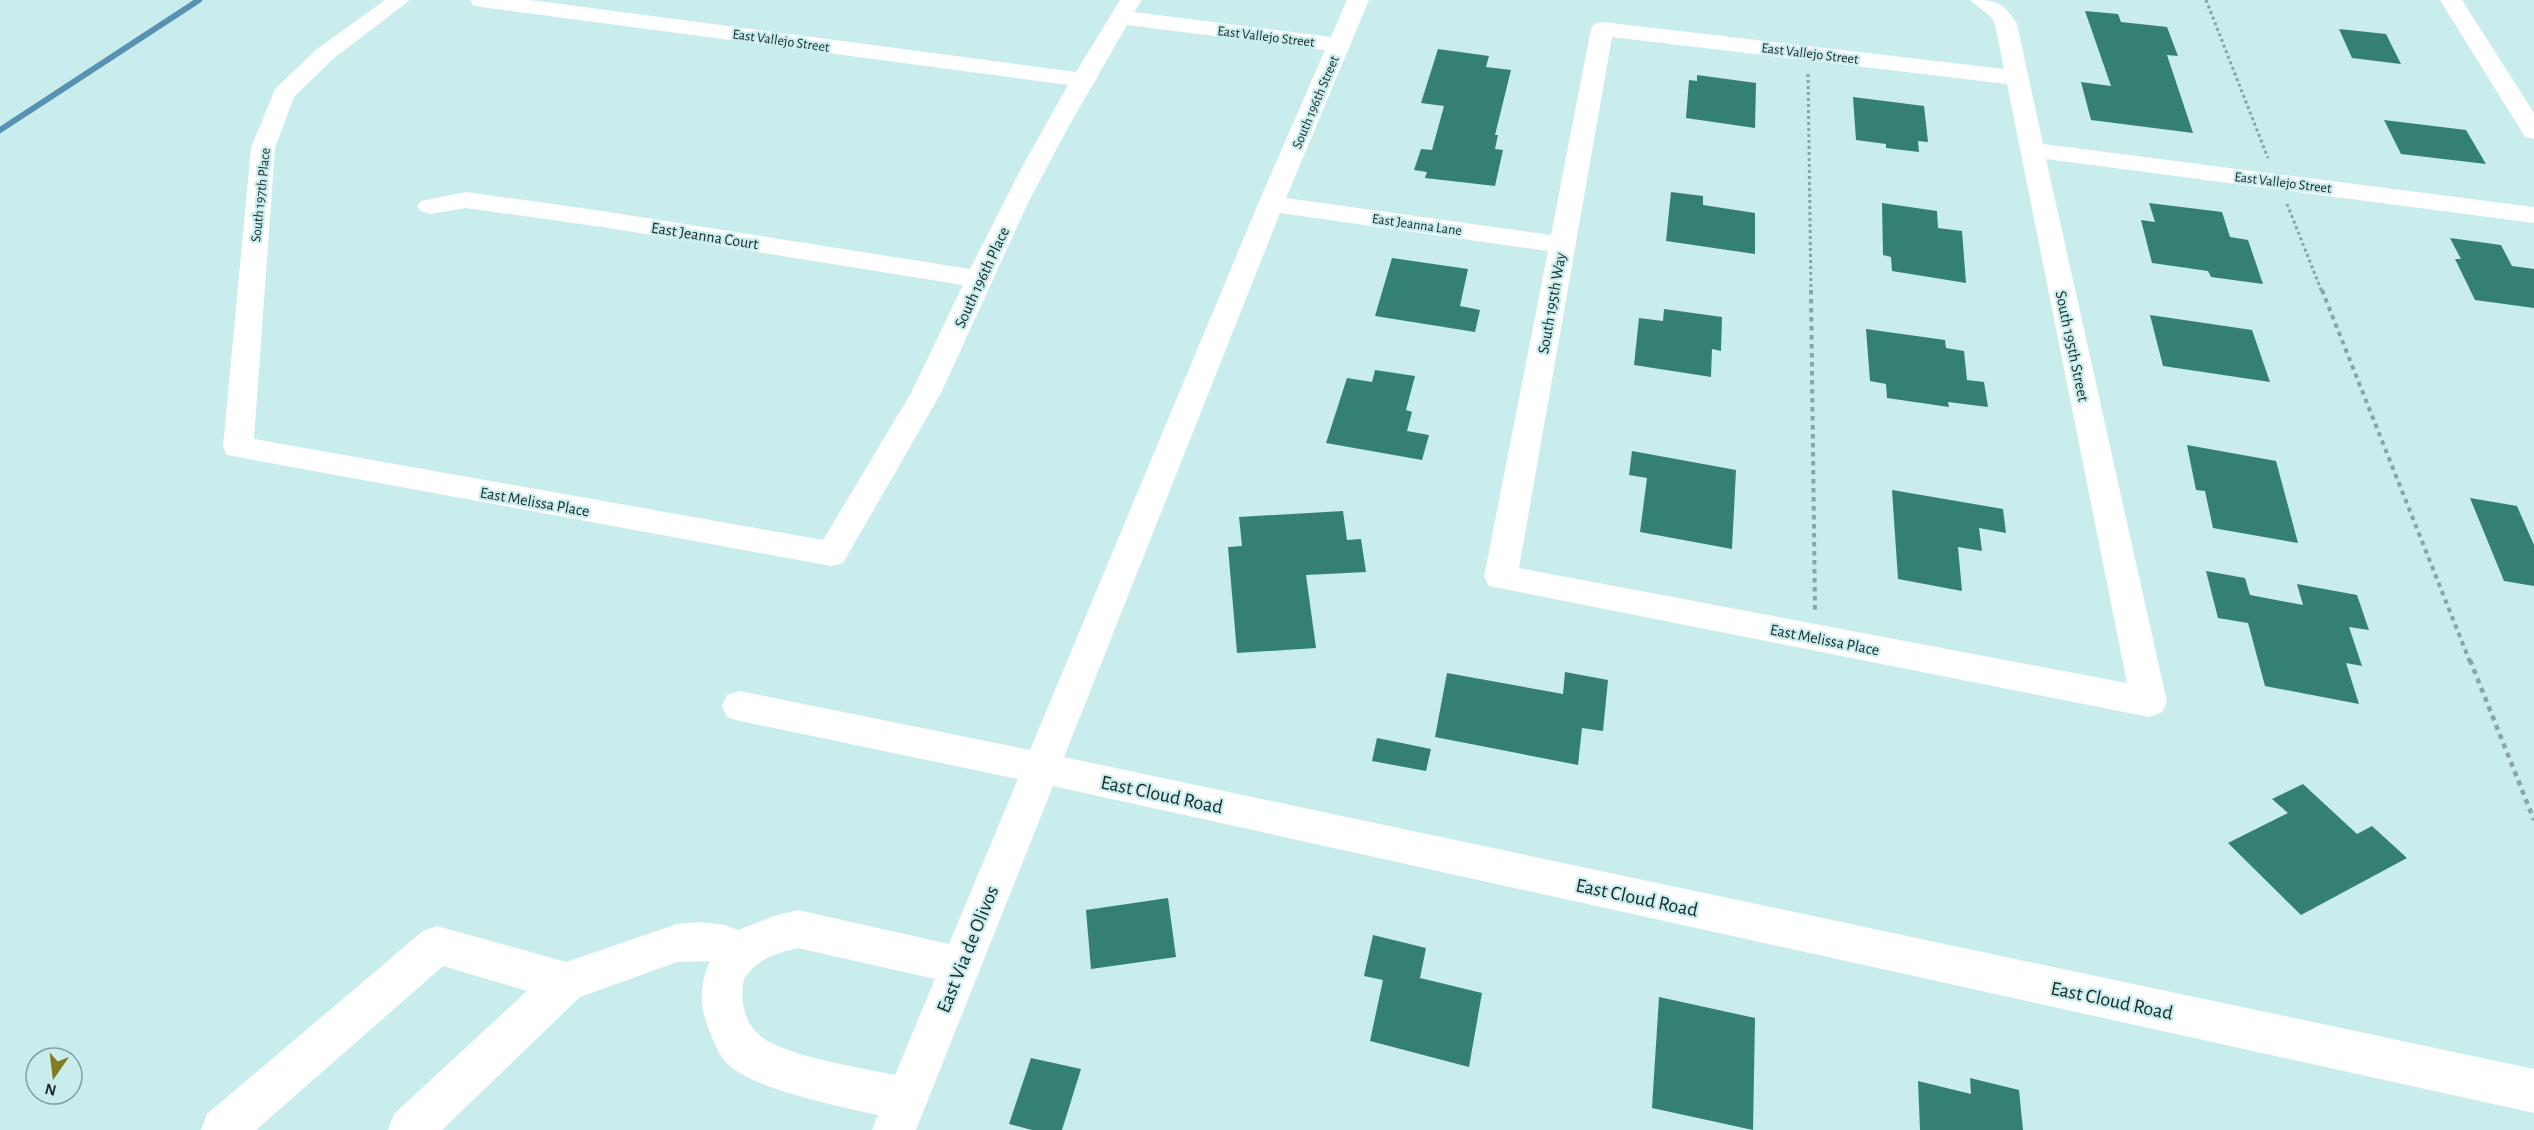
<svg xmlns="http://www.w3.org/2000/svg" width="2534" height="1130" font-family="'Alegreya Sans',sans-serif">
<rect width="100%" height="100%" fill="#c9eded"/>
<g fill="none" stroke-linecap="round" stroke-linejoin="round">
<polyline stroke="#5892b3" stroke-width="6" points="0,130 199,0"/>
</g>
<g fill="#348173">
<polygon points="2085,11 2118,14 2121,22 2167,27 2178,56 2167,55 2193,133 2091,120 2081,82 2111,86"/>
<polygon points="2339,29 2386,34 2401,64 2352,58"/>
<polygon points="1438,49 1489,56 1486,67 1511,70 1495,135 1498,135 1495,149 1503,150 1495,186 1425,178 1427,172 1414,170 1421,149 1432,150 1444,106 1421,103"/>
<polygon points="1697,75 1756,83 1755,128 1686,118 1689,80 1697,81"/>
<polygon points="1853,97 1924,106 1928,142 1918,141 1919,152 1886,148 1886,144 1856,140"/>
<polygon points="2384,120 2466,130 2486,164 2401,154"/>
<polygon points="1671,192 1703,196 1703,205 1755,213 1755,254 1666,241"/>
<polygon points="1882,203 1937,211 1938,228 1962,231 1966,283 1892,271 1891,257 1883,255"/>
<polygon points="2149,203 2222,212 2230,237 2248,240 2263,284 2211,277 2208,271 2152,263 2141,220 2155,222"/>
<polygon points="2450,238 2501,245 2512,266 2534,269 2534,308 2475,300 2455,259 2461,259"/>
<polygon points="1392,258 1468,269 1460,306 1480,310 1475,332 1375,316"/>
<polygon points="1664,309 1722,317 1721,351 1712,349 1711,377 1634,365 1639,318 1663,321"/>
<polygon points="2150,315 2252,330 2270,382 2163,366"/>
<polygon points="1866,329 1945,340 1946,348 1964,351 1967,380 1984,382 1988,407 1948,402 1949,407 1887,398 1886,384 1870,381"/>
<polygon points="1375,370 1415,376 1406,410 1412,412 1407,431 1429,435 1422,460 1326,443 1347,378 1372,382"/>
<polygon points="2187,445 2276,461 2298,543 2213,528 2205,491 2196,490"/>
<polygon points="1632,451 1736,470 1732,549 1640,532 1647,478 1629,475"/>
<polygon points="1892,490 2003,509 2006,533 1979,528 1982,551 1958,547 1962,591 1898,579"/>
<polygon points="2470,498 2517,506 2534,545 2534,586 2504,581"/>
<polygon points="1343,511 1347,540 1361,539 1366,572 1306,575 1316,648 1237,653 1228,547 1242,546 1239,517"/>
<polygon points="2206,571 2245,578 2250,595 2303,605 2297,584 2357,595 2369,630 2349,627 2362,666 2346,663 2359,704 2265,686 2248,623 2218,618"/>
<polygon points="1565,672 1608,680 1603,731 1582,728 1578,765 1435,737 1447,673 1563,694"/>
<polygon points="1377,738 1431,749 1426,771 1372,761"/>
<polygon points="2303,784 2357,834 2372,826 2407,858 2301,915 2228,843 2288,813 2272,799"/>
<polygon points="1168,898 1176,957 1091,969 1086,910"/>
<polygon points="1373,935 1426,948 1420,978 1482,993 1469,1067 1370,1041 1383,980 1364,976"/>
<polygon points="1659,997 1755,1018 1753,1130 1652,1108"/>
<polygon points="1031,1058 1081,1069 1062,1130 1032,1130 1009,1124"/>
<polygon points="1970,1078 2019,1090 2023,1130 1920,1130 1918,1081 1971,1094"/>
</g>
<g fill="none" stroke-linecap="round" stroke-linejoin="round">
<g stroke="#89a5a5" stroke-width="3" stroke-dasharray="3 3" stroke-linecap="butt">
<polyline points="2206,0 2268,158"/>
<polyline points="1808,74 1811,292"/>
<polyline points="2287,204 2322,292"/>
</g>
<g stroke="#89a5a5" stroke-width="4" stroke-dasharray="4.5 4.5" stroke-linecap="butt">
<polyline points="1811,290 1815,610"/>
<polyline points="2322,290 2470,662"/>
</g>
<polyline stroke="#89a5a5" stroke-width="4.5" stroke-dasharray="5 5" stroke-linecap="butt" points="2470,660 2534,820"/>
<g fill="#fff" fill-rule="evenodd">
<path d="M385,0H410L333,59L294,97L275,148L254,439L823,540L911,393L963,285L602,227L466,208L430,214L421,211L417,206L421,201L466,192L602,211L970,269L1022,167L1068,85L481,7L473,5L470,0H530L1076,72L1120,0H1142L1134,12L1331,37L1347,0H1369L1286,198L1551,235L1591,29L1594,24L1602,22L2004,69L1995,24L1991,17L1970,0C1997,0 2002,1 2017,24L2043,144L2534,207V223L2046,159L2167,702L2162,712L2149,717L1489,586L1484,577L1548,251L1280,213L1064,757L2534,1069V1113L1053,786L916,1130H872L878,1115C839,1106 761,1091 731,1067C719,1057 713,1041 708,1027C699,1004 700,984 710,961L677,962L580,997L442,1130H388L394,1114L527,991L443,966L256,1130H201L207,1114L423,931L437,926L566,962L677,924L702,922L725,925L738,930L774,916L798,910L949,944L1018,779L740,721L727,717L722,706L727,695L740,691L1030,750L1258,204L1325,50L1127,25L1065,133L1029,201L941,393L843,563L831,566L227,455L223,447L251,148L275,89L317,49ZM1612,37L2007,84L2127,683L1519,568ZM798,948L935,979L895,1075C862,1068 781,1056 758,1034C743,1020 740,998 744,979C757,959 776,953 798,948Z"/>
<polygon points="2440,0 2462,0 2534,113 2534,139 2525,137 2522,132"/>
</g>
</g>
<g text-anchor="middle" stroke-width="4.5" stroke-linejoin="round" paint-order="stroke">
<g font-size="14" fill="#1b2929" stroke="#c9eded">
<text transform="translate(1266 36) rotate(7)" y="5">East Vallejo Street</text>
<text transform="translate(781 40) rotate(8)" y="5">East Vallejo Street</text>
<text transform="translate(1810 53) rotate(7)" y="5">East Vallejo Street</text>
<text transform="translate(1315 102) rotate(-67)" y="5">South 196th Street</text>
<text transform="translate(2283 182) rotate(7)" y="5">East Vallejo Street</text>
<text transform="translate(260 195) rotate(-84)" y="5">South 197th Place</text>
<text transform="translate(1417 224) rotate(8)" y="5">East Jeanna Lane</text>
</g>
<g font-size="16" fill="#1b2929" stroke="#c9eded">
<text transform="translate(705 235) rotate(9)" y="6">East Jeanna Court</text>
<text transform="translate(981 277) rotate(-65)" y="6">South 196th Place</text>
<text transform="translate(1551 303) rotate(-80)" y="6">South 195th Way</text>
<text transform="translate(2073 346) rotate(78)" y="6">South 195th Street</text>
<text transform="translate(535 501) rotate(10)" y="6">East Melissa Place</text>
<text transform="translate(1825 639) rotate(11)" y="6">East Melissa Place</text>
</g>
<g font-size="20" fill="#1b2929" stroke="#c9eded">
<text transform="translate(1162 794) rotate(12)" y="7">East Cloud Road</text>
<text transform="translate(1637 897) rotate(12)" y="7">East Cloud Road</text>
<text transform="translate(967 949) rotate(-68)" y="7">East Via de Olivos</text>
<text transform="translate(2112 1000) rotate(12)" y="7">East Cloud Road</text>
</g>
</g>
<g transform="translate(54 1076) rotate(194)"><circle r="28" fill="#c9eded" stroke="#839f9f" stroke-width="1.5"/>
<path d="M0-4.5L10 22L0 15L-10 22Z" fill="#837b21"/>
<text y="-9" font-size="16" font-weight="bold" text-anchor="middle" fill="#1b2929">N</text>
</g>
</svg>
